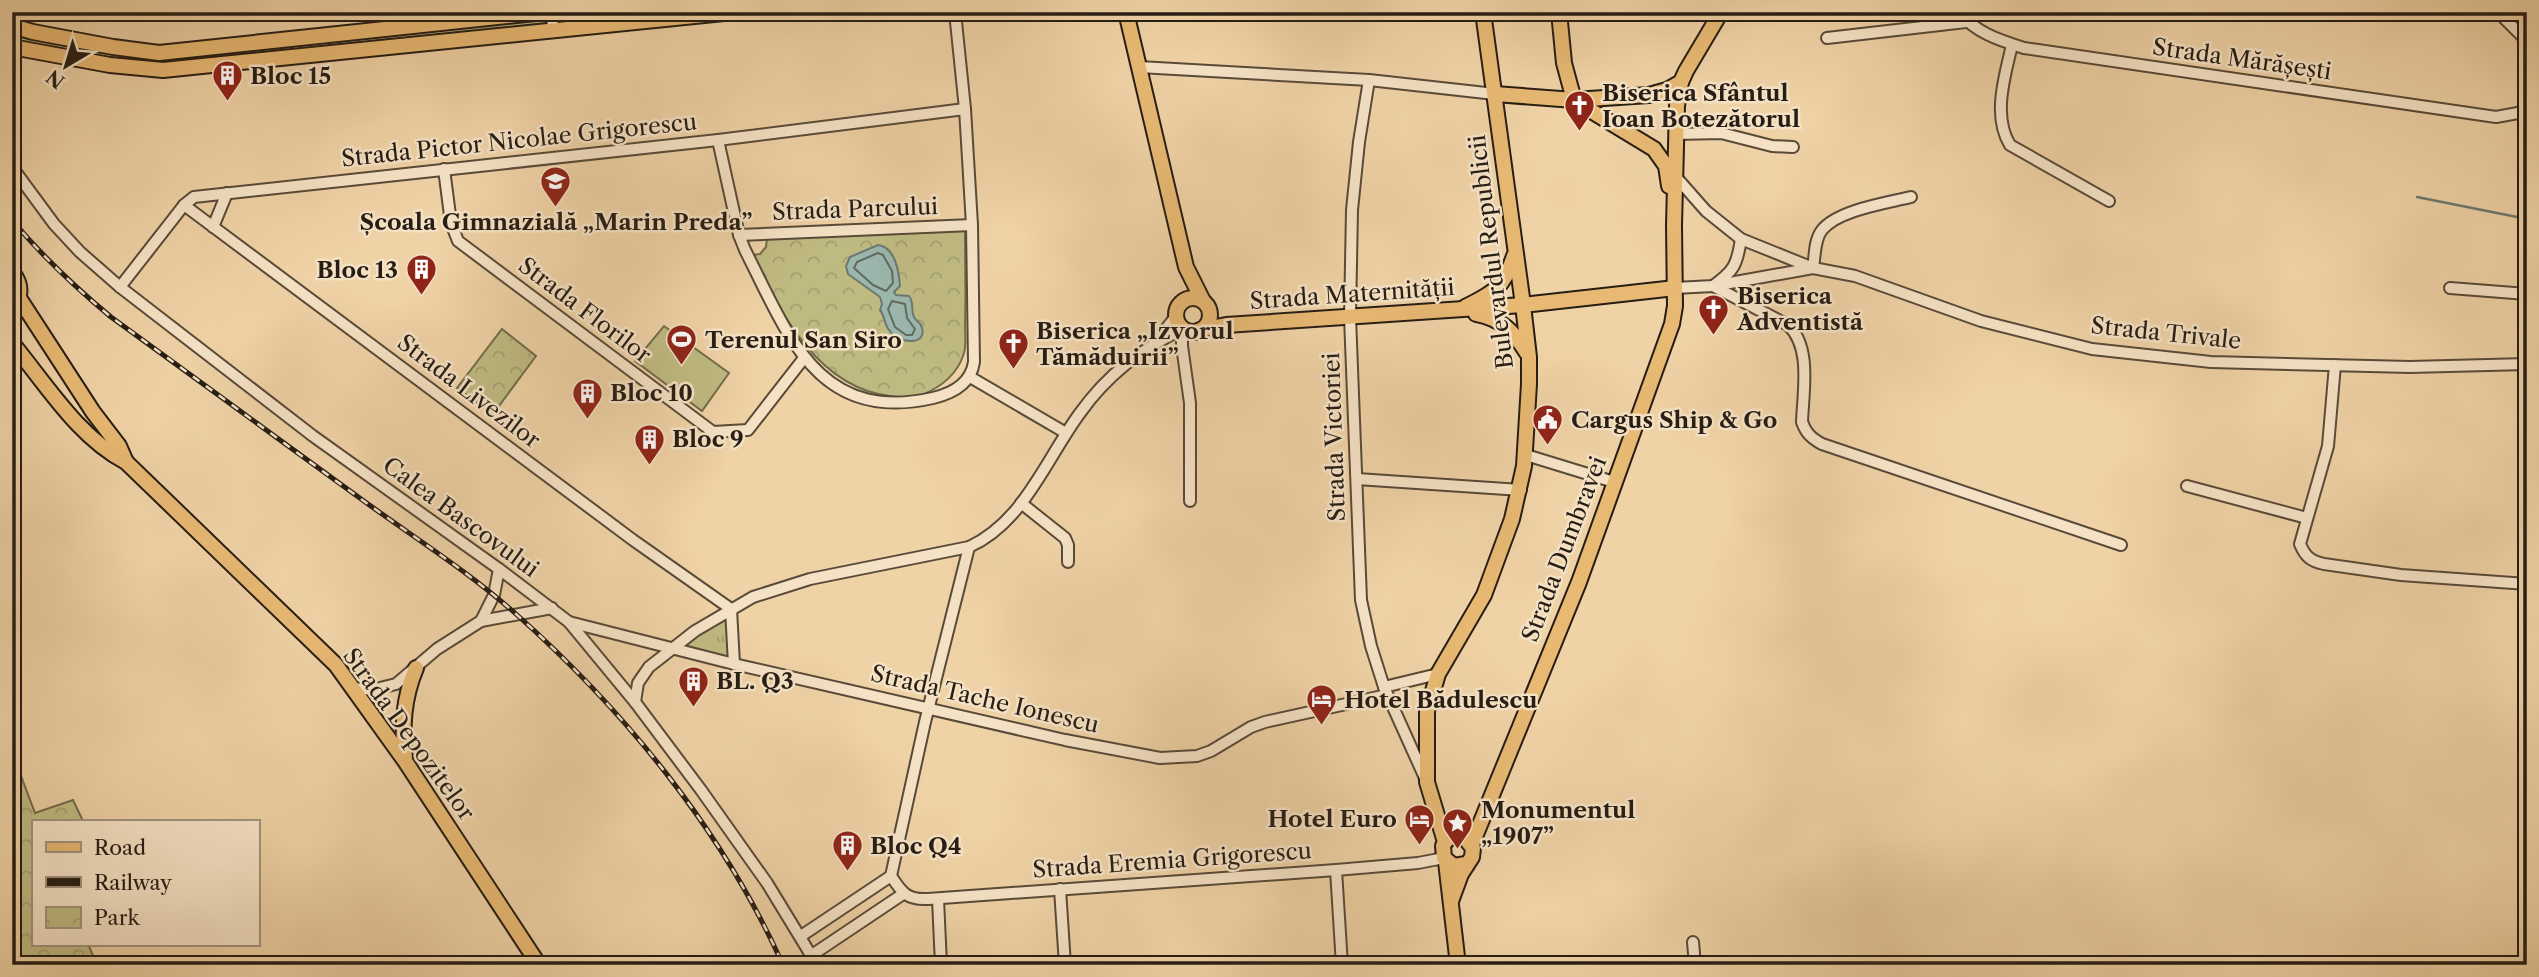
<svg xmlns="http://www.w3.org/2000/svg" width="2539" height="977" font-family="'Libre Caslon Text',serif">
<defs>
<pattern id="grass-tufts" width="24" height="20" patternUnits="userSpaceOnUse" patternTransform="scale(1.75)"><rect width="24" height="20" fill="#bfba82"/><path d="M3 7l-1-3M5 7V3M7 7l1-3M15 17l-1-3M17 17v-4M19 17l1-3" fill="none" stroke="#a49f6f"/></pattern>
<pattern id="park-crowns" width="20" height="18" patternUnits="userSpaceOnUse" patternTransform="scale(1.75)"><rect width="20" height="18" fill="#bfba82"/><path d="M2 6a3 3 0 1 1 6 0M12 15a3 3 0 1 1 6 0" fill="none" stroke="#a49f6f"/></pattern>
</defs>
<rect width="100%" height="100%" fill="#efd2a6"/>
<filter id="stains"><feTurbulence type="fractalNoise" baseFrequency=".00286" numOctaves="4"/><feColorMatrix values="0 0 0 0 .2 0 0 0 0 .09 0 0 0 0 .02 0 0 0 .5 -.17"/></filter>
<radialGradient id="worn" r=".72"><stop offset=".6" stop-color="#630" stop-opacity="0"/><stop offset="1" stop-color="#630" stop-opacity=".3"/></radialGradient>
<g fill="url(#grass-tufts)" stroke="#726c4b" stroke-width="2">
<polygon points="545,12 734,12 163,70 12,47 12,26 138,51"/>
<polygon points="731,609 734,664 672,648"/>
</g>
<g fill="url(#park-crowns)" stroke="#726c4b" stroke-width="2">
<path d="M965,229C965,261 966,293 965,325C965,335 967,347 963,356C956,376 941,387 922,395C911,399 901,398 890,396C818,388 781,313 751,255L760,254L766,247L767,238Z"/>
<polygon points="502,329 536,356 493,414 457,388"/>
<polygon points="12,752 35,813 73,800 83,821 33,821 33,944 88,944 97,965 12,965"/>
</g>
<polygon fill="#bfba82" stroke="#726c4b" stroke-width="2" points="664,326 729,373 702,411 635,361"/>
<path fill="#9bb6ad" stroke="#6c7970" stroke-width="2" d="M878,245C895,247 899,272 900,286L894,292L896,295L909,296C915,304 910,309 914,317C915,320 919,322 921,325C930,346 899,345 889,330C884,324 885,316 880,310L882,304L880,297L848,274L846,266L850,257Z"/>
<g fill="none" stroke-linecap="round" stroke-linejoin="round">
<g stroke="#606a60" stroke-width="2">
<polygon points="878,253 883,255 892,271 893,283 886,291 873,285 854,268 857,262"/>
<polygon points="892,301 905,304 907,318 915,329 912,335 906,335 895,327 888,309"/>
</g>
<polyline stroke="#6c7970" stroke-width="2.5" points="2417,197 2527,219"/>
<defs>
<g id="minor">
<polyline points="552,12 553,30"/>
<path d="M1959,12C1976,33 1999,40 2024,48L2496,117L2518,113L2527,107"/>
<polyline points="2498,12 2527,41"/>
<polyline points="1827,38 1966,22"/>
<path d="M2012,45C2005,75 1992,116 2010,145L2109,201"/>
<polyline points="1139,67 1369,80 1495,94"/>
<polyline points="1369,80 1359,142 1352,210 1350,317 1361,600 1371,646 1384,687 1425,778"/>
<polyline points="1676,134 1721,133 1772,146 1793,147"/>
<path d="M718,140L739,235L745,250C788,335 818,424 933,398C954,393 971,383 974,362L972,225L965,109L955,12"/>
<polyline points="12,167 54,224 80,252 120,287 313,436 499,569 569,622 635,702 701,790 767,883 817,965"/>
<polyline points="444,169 451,223 458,241 713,432 748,430 804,358"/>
<path d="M1676,177L1706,211L1741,239L1813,268C1815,257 1814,240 1822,230C1838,210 1887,203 1911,197"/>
<polyline points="184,205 633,540 731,609 734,664"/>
<polyline points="213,227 227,193"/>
<polyline points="739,235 972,225"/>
<path d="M1741,239C1737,265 1734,271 1713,286L1788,325C1812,347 1803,392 1802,422C1806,433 1811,438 1822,444L2121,545"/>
<polyline points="120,287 184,205 194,197 718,140 965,109"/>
<polyline points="1675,288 1713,286 1813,268 1855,276 1981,321 2092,349 2211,362 2410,367 2527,364"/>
<polyline points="2450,288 2527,294"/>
<polyline points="1188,331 1182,339 1182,346 1190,403 1190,501"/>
<polyline points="1159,338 1176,316"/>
<path d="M2335,365L2328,446L2300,544C2305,556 2310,561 2324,564L2401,575L2527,584"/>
<polyline points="970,377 1066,433"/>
<polyline points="1526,455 1614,482"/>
<polyline points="1357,479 1521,490"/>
<polyline points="2187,486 2307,518"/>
<polyline points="1021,503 1065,538 1068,545 1068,562"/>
<polyline points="481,621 494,595 499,569"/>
<polyline points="569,622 734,664 1065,740 1160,758 1197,756 1211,751 1251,727 1265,722 1387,695"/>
<polyline points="1384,687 1438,674"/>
<polyline points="353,688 372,690 396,684 437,649 481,621 552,608"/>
<path d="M635,702L638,683L649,667L695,631L753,597L810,579L969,547C1024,522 1046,459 1080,413C1107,375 1142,348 1183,329"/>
<polyline points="1336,870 1342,965"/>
<path d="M891,876C902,893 907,900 928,899L1336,870L1418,863L1444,858"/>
<polyline points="891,876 925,722 969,547"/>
<polyline points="1060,889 1065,965"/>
<polyline points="938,899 941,965"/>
<polyline points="801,936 891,876"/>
<polyline points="1693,942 1695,965"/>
<polyline points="812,955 903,894"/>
</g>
<g id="major">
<polyline points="1126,12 1186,267 1203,301"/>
<polyline points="1559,12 1564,63 1574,100"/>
<polyline points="12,26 33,32 113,47 159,53 545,12"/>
<polyline points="12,47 110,65 163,70 734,12"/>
<polyline points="1495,94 1574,100 1649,95 1667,90 1681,82"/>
<polyline points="1575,101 1654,149 1666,166 1669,186"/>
<path d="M12,272C22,284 22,297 12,309"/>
<polyline points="19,298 93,412 119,446 126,462"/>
<circle cx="1193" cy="315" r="17"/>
<path d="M1465,307C1494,293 1504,287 1514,256"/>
<path d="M1476,314C1502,319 1513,331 1527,353"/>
<polyline points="1200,330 1226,325 1523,305 1675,288"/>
<path d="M12,343C46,384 78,437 126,462L336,665L405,761L539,965"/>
<path d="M405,759C402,727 403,699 416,668"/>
<polyline points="1445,842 1427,782 1427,711 1438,674 1484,595 1512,519 1524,466 1529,384 1529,357 1523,305 1483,12"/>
<polyline points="1472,844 1579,582 1672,324 1675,306 1674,225 1677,106 1681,82 1686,71 1721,12"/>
<polyline points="1446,862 1458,965"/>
<path d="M1451,901L1461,874L1472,857L1473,848L1464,837C1455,834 1447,837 1443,846L1444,858L1454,866L1466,864"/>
</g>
</defs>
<use href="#minor" stroke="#584a38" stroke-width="14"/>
<use href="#major" stroke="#261d14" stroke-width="18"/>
<use href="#minor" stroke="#f5e2c5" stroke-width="10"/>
<use href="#major" stroke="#e8b973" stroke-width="14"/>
<defs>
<path id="rail" d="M12,220C42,256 75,287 111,317C197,379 282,442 368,504C418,540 470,573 516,614C625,711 723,831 783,965"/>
</defs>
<use href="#rail" stroke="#261d14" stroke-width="5"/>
<use href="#rail" stroke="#f5e2c5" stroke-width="2.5" stroke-dasharray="8" stroke-linecap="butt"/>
</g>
<defs>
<symbol id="building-pin" viewBox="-11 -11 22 30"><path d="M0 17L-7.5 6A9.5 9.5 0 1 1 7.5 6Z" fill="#8f2418" stroke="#f5e2c5"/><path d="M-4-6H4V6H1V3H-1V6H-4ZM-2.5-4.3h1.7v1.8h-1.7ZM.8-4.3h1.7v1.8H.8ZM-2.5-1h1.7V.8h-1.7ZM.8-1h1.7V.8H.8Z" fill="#fff"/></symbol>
<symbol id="church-pin" viewBox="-11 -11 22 30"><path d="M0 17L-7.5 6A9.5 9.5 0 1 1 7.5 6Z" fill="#8f2418" stroke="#f5e2c5"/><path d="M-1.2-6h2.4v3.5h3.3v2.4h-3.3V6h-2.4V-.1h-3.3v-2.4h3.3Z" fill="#fff"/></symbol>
<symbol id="school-pin" viewBox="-11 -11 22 30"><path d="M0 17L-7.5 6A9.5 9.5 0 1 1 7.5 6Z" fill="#8f2418" stroke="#f5e2c5"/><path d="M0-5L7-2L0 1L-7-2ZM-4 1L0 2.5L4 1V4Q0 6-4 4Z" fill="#fff"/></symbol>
<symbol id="stadium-pin" viewBox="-11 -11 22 30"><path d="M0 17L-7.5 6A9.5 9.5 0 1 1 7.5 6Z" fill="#8f2418" stroke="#f5e2c5"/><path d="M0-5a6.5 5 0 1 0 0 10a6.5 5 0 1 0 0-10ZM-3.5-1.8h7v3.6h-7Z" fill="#fff"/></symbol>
<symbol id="civic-pin" viewBox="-11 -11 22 30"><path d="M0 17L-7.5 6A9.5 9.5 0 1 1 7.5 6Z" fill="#8f2418" stroke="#f5e2c5"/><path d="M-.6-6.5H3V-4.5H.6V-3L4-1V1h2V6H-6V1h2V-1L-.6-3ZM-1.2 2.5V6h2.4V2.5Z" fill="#fff"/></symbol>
<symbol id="hotel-pin" viewBox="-11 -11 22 30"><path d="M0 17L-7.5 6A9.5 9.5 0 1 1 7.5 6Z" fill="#8f2418" stroke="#f5e2c5"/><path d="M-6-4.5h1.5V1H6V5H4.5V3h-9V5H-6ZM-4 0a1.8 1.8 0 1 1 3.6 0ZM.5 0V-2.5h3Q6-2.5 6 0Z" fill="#fff"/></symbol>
<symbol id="sight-pin" viewBox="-11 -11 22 30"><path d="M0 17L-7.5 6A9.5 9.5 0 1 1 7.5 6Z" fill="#8f2418" stroke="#f5e2c5"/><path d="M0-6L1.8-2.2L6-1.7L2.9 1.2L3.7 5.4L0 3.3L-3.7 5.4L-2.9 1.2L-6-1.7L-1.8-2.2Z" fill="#fff"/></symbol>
</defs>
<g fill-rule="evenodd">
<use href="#building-pin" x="210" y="58" width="35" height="47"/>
<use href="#church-pin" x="1562" y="88" width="35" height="47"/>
<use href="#school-pin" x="538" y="164" width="35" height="47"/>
<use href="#building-pin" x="404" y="252" width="35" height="47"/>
<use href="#church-pin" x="1696" y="292" width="35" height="47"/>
<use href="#stadium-pin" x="664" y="322" width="35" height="47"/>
<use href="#church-pin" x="996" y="326" width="35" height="47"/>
<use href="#building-pin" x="570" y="376" width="35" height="47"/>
<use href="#civic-pin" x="1530" y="402" width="35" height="47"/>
<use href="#building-pin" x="632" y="422" width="35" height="47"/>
<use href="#building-pin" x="676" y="664" width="35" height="47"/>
<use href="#hotel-pin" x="1304" y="682" width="35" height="47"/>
<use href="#hotel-pin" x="1402" y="802" width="35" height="47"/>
<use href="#sight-pin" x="1440" y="806" width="35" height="47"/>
<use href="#building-pin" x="830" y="828" width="35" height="47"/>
</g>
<g text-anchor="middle" stroke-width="5" stroke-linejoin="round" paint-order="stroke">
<g font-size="23" fill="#261d14" stroke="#f5e2c5">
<text transform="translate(2242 59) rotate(8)" y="8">Strada Mărășești</text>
<text transform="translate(519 140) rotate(-6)" y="8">Strada Pictor Nicolae Grigorescu</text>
<text transform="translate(855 209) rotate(-2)" y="8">Strada Parcului</text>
<text transform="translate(1491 252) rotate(-97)" y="8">Bulevardul Republicii</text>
<text transform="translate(1352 294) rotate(-4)" y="8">Strada Maternității</text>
<text transform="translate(585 310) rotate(37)" y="8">Strada Florilor</text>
<text transform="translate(2166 333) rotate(6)" y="8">Strada Trivale</text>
<text transform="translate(469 391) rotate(37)" y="8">Strada Livezilor</text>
<text transform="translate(1334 437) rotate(-92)" y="8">Strada Victoriei</text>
<text transform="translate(461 517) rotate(36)" y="8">Calea Bascovului</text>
<text transform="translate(1564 549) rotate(-69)" y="8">Strada Dumbravei</text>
<text transform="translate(985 699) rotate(13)" y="8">Strada Tache Ionescu</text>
<text transform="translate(409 734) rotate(54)" y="8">Strada Depozitelor</text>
<text transform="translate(1172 860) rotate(-4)" y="8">Strada Eremia Grigorescu</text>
</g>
<g font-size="23" font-weight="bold" fill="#261d14" stroke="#f5e2c5" text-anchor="start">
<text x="250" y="84">Bloc 15</text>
<text x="1602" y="101">Biserica Sfântul<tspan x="1602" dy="26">Ioan Botezătorul</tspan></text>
<text x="556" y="230" text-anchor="middle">Școala Gimnazială „Marin Preda”</text>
<text x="398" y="278" text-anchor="end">Bloc 13</text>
<text x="1737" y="304">Biserica<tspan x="1737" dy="26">Adventistă</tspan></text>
<text x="1036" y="339">Biserica „Izvorul<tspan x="1036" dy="26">Tămăduirii”</tspan></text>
<text x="705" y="348">Terenul San Siro</text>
<text x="610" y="401">Bloc 10</text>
<text x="1571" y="428">Cargus Ship &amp; Go</text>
<text x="672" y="447">Bloc 9</text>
<text x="716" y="689">BL. Q3</text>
<text x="1344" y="708">Hotel Bădulescu</text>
<text x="1481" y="818">Monumentul<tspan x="1481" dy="26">„1907”</tspan></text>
<text x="1397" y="827" text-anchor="end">Hotel Euro</text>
<text x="870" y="854">Bloc Q4</text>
</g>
</g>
<rect width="2539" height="977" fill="none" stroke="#efd2a6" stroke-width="42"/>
<rect x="14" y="14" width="2511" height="949" fill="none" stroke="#261d14" stroke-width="3.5"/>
<rect x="21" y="21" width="2497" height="935" fill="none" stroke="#261d14" stroke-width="2"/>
<rect x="32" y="820" width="228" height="126" fill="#f5e2c5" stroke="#a2937e" stroke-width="2"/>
<rect x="46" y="842" width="35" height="10" fill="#e8b973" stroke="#a2937e" stroke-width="2"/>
<text x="94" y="855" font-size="21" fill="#261d14">Road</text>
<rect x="46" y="877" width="35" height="10" fill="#261d14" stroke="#a2937e" stroke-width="2"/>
<text x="94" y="890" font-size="21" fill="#261d14">Railway</text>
<rect x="46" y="907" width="35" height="21" fill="url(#park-crowns)" stroke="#a2937e" stroke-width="2"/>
<text x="94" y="925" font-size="21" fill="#261d14">Park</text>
<g transform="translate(66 66) rotate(218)" stroke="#f5e2c5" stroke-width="5" paint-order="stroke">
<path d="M0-5L12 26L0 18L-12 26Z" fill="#261d14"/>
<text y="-10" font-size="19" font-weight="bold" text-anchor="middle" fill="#261d14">N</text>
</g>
<rect width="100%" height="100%" filter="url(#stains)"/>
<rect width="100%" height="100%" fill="url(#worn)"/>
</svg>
